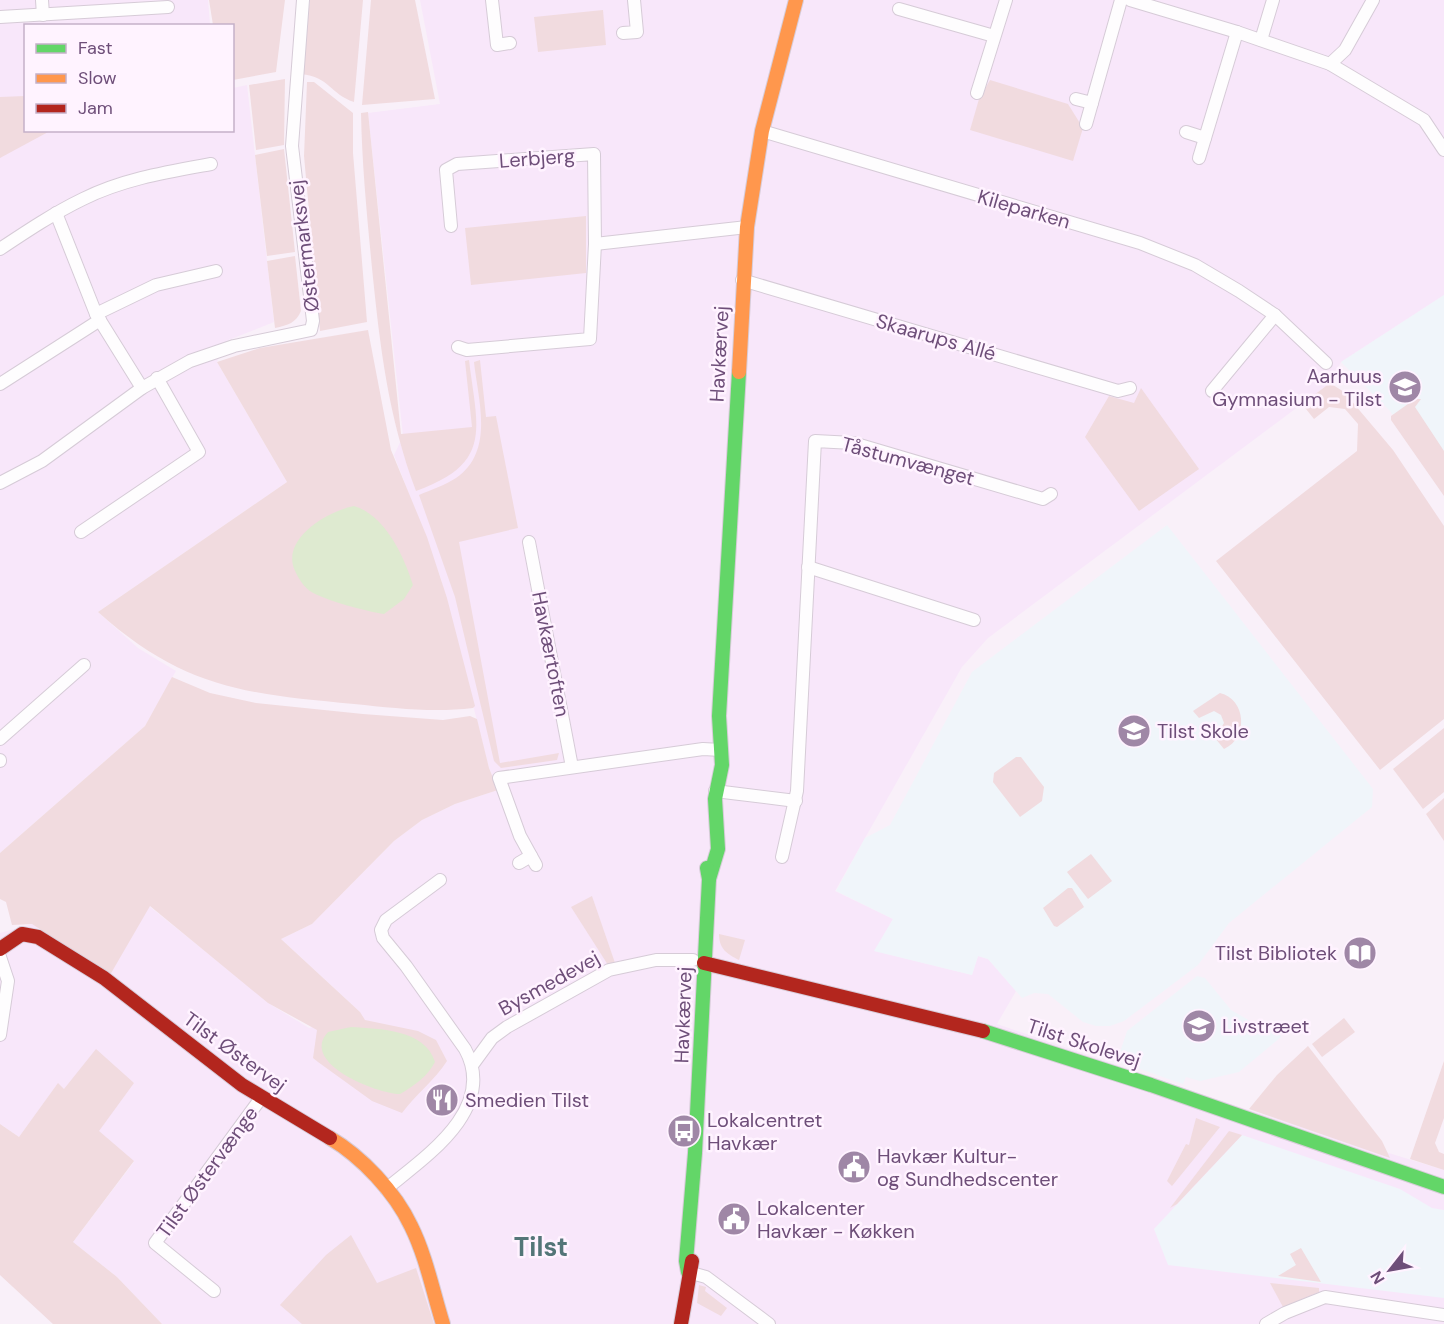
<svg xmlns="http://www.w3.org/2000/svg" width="1444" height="1324" font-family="'DM Sans',sans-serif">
<rect width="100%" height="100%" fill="#f9f0f9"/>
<g fill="#f8e7fa">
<polygon points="0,0 208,0 210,25 26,26 26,130 232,130 233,88 247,85 274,322 226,341 217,362 287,482 98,612 138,648 176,671 145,726 0,853"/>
<polygon points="420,0 1444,0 1444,295 1341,362 1330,383 988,638 962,667 835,891 893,919 875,951 972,975 978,956 988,959 1016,991 997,1024 1246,1109 1444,1170 1444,1324 162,1324 117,1277 73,1242 134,1162 98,1131 134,1082 63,1089 58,1084 19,1137 0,1124 0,933 32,924 110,974 149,906 273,1006 309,1028 360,1012 281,939 312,924 394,841 422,820 455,804 498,790 489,768 441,579 394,455 403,436 368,113 440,104"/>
</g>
<g fill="#f0f5fa">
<polygon points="1444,295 1444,490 1390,411 1341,362"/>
<polygon points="1167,525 1373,789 1372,807 1229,923 1198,965 1124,1021 1110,1026 1096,1026 1083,1022 1048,994 1034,993 1022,998 988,959 978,956 972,975 874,951 893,919 836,891 865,838 890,825 972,672"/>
<polygon points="1197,976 1205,978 1231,1010 1252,1022 1278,1031 1281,1037 1239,1072 1200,1081 1186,1077 1183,1084 1117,1061 1127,1031"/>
<polygon points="1242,1135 1400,1189 1432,1208 1444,1210 1444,1298 1168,1265 1154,1229"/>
</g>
<g fill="#f1dbdf">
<polygon points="209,0 285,0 276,72 233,80 232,26 213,25"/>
<path d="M310,0H363L354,102C330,94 330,77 301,74Z"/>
<polygon points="371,0 415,0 435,99 362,105"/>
<polygon points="603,10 606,45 538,52 534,17"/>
<polygon points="285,79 284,145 256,150 249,85"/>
<polygon points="990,80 1068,104 1083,128 1073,161 970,130 979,99"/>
<polygon points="307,82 314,82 353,113 353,153 367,322 320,331 304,156"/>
<polygon points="25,96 26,130 50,131 0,158 0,97"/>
<path d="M368,112L401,434L472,427L465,361L469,360C477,428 494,463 416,491C388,416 380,347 372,268C367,216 362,165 361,113Z"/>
<polygon points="284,149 295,252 267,256 255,155"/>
<polygon points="586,216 586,273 471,285 465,228"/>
<path d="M295,256L301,311C296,323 288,325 275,328L267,261Z"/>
<path d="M368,330L391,450L427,537L447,598L475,706L473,708C433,713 394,708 354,704C245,694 183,688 98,612L287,482L217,362L260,348Z"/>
<path d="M480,360L486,417L496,416L518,528L459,542L500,763L559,753L557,760L501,768L494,761L455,597L419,495C431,490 445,485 456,478C495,451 478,400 474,362Z"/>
<polygon points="1330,383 1344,392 1393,450 1444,526 1444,719 1380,770 1216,561 1357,451 1358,424 1345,409 1329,407 1314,419 1302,404"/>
<polygon points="1141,388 1199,469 1139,511 1085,437 1109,396 1134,403"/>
<polygon points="1415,399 1421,399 1415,407 1444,451 1444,496 1391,420 1391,416"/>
<path d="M172,677L210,693L256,703L363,714L443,720L470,716L477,719L489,768L498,790L455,804L422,820L394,841L312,924L281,939L360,1012L365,1020L418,1031L436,1040L447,1061C434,1081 416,1094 402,1113L372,1101L318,1062L313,1058L317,1030L268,1003L150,906L110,975L32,924L12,925L6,902L0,899V853L145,726Z"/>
<path d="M1220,693C1246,699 1249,738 1224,749L1215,738L1224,723L1221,715L1214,711L1199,718L1193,711Z"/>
<polygon points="1444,728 1444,792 1423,809 1393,769"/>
<polygon points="1016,757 1021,757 1044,787 1042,801 1020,817 993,782 994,773"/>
<polygon points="1444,798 1444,841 1426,814"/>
<polygon points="1091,854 1112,881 1088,899 1067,872"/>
<polygon points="1068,888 1072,888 1084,907 1057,927 1054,926 1043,908"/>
<polygon points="592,896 615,963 608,965 571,907"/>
<path d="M719,934L745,940L739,960C727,954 719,949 719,934Z"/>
<polygon points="1344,1018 1355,1032 1322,1057 1312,1044"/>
<polygon points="1308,1046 1382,1141 1390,1158 1249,1109 1277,1075"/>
<polygon points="96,1049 134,1083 99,1131 134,1161 73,1242 117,1277 162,1324 53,1324 0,1275 0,1124 19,1137 58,1083 64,1089"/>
<polygon points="1444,1061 1444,1118 1435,1143 1439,1152 1444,1154 1444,1170 1410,1159"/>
<polygon points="1196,1118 1220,1127 1172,1186 1167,1181 1186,1144 1189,1145"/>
<polygon points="1229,1131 1242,1135 1177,1204 1170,1208"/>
<polygon points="351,1235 377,1283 416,1268 434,1324 302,1324 280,1305 326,1255"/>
<polygon points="1301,1248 1321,1282 1278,1276 1296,1265 1290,1254"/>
<polygon points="1270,1283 1319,1288 1319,1292 1283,1307"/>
<polygon points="699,1285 706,1287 705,1291 727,1308 721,1316 697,1303"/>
</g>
<g fill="#deead0">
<path d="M354,506C385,515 404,556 413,585L404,599L384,614C369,612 323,600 310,591C304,587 299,579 296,573C278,540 328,511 354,506Z"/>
<path d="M351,1027C380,1029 425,1029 435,1062C428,1076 414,1086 400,1094C377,1094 299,1063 328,1032Z"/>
</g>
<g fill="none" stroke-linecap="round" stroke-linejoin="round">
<defs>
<g id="street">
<polyline points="42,0 43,15"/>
<polyline points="492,0 497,45 510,43"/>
<polyline points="1130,0 1237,32 1330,64 1424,120 1444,150"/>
<polyline points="899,9 994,36"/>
<polyline points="0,17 168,7"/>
<polyline points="623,33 637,32 634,0"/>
<polyline points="1261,40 1273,0"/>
<polyline points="1330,64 1345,50 1373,0"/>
<polyline points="977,93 1006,0"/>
<polyline points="1076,99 1092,103"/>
<polyline points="1086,124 1121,0"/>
<polyline points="762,131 1140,243 1195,265 1239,291 1275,315 1326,363"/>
<polyline points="1186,132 1205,138"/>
<polyline points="1199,158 1237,32"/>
<polyline points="56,213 96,314 142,388"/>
<polyline points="451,226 446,170 457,164 594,154 595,244 590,339 467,350 458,347"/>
<polyline points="595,244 747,227"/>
<path d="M0,249C27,231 54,213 83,199C123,179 167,172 211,164"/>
<polyline points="742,280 1118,391 1130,388"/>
<polyline points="96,314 156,285 216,271"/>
<polyline points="0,384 100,320"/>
<polyline points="1212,391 1275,315"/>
<polyline points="0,483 42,461 142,388 190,361 234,346 311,330 313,321 292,146 303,0"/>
<polyline points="81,532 199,452 157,378"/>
<polyline points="529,542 572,767"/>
<polyline points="808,567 974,620"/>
<polyline points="0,739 84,665"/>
<polyline points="0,760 0,761"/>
<polyline points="715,791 796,801"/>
<polyline points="782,857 797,791 815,441 853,443 1043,499 1051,494"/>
<polyline points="519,863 531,856"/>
<polyline points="536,865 520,836 499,778 703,749 721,750"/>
<polyline points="0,957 8,981 0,1035"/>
<polyline points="473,1064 492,1038 507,1027 609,970 656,960 693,960"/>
<path d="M386,1189C425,1157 498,1109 465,1049L406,966L383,938L381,930L386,920L440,880"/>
<polyline points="688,1272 706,1277 769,1324"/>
<polyline points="214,1291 155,1243 261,1098"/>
<polyline points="1266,1324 1285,1313 1325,1297 1444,1315"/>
</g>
<g id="fast">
<polyline points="709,879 718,849 715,799 722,765 719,716 739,372"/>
<polyline points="983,1031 1151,1085 1444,1187"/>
<polyline points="688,1272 686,1261 695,1153 709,879 707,868"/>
</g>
<g id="slow">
<polyline points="739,372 747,227 762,131 796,0"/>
<path d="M330,1138C362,1157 395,1192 411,1226C426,1256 433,1292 443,1324"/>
</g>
<g id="jam">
<polyline points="0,949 22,934 38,937 104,978 242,1085 330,1138"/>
<polyline points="704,963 983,1031"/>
<polyline points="681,1324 692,1261"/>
</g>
</defs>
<use href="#street" stroke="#d6cbd7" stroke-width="14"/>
<use href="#fast" stroke="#d7ccd8" stroke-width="16"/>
<use href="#slow" stroke="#d7ccd8" stroke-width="16"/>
<use href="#jam" stroke="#d7ccd8" stroke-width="16"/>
<use href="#street" stroke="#fefdfe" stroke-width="12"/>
<use href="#fast" stroke="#63d668" stroke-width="14"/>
<use href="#slow" stroke="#ff974d" stroke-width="14"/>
<use href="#jam" stroke="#b3261e" stroke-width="14"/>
</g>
<defs>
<symbol id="school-disc" viewBox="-11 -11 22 22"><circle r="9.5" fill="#9f87a6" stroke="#fff3ff"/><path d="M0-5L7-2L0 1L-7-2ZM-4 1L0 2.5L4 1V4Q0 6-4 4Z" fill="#fff"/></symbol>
<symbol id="library-disc" viewBox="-11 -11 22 22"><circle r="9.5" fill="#9f87a6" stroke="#fff3ff"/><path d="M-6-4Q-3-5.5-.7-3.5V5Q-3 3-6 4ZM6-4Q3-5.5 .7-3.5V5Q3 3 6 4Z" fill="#fff"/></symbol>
<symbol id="restaurant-disc" viewBox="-11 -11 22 22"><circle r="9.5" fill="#9f87a6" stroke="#fff3ff"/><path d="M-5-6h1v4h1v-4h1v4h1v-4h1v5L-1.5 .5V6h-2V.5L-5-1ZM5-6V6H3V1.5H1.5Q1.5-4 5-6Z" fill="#fff"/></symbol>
<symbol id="bus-disc" viewBox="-11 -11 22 22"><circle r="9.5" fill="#9f87a6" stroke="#fff3ff"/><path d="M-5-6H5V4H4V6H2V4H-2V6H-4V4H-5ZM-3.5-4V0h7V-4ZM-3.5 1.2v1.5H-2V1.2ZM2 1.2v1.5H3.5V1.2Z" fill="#fff"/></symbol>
<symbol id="civic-disc" viewBox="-11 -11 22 22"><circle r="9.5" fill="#9f87a6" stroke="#fff3ff"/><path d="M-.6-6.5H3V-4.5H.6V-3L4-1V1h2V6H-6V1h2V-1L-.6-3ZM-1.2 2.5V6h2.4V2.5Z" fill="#fff"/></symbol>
</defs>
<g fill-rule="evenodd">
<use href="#school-disc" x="1386" y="368" width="38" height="38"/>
<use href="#school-disc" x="1115" y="712" width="38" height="38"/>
<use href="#library-disc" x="1341" y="934" width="38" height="38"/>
<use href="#school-disc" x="1180" y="1007" width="38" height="38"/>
<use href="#restaurant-disc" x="423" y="1081" width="38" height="38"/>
<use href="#bus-disc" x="665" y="1112" width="38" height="38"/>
<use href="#civic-disc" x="835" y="1148" width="38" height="38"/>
<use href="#civic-disc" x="715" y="1200" width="38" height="38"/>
</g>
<g text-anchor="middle" stroke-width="5" stroke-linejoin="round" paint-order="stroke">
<g font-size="20" fill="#6e4e79" stroke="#fff3ff">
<text transform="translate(537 158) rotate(-4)" y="7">Lerbjerg</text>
<text transform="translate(1024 209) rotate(16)" y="7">Kileparken</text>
<text transform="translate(304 246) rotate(-97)" y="7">Østermarksvej</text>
<text transform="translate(936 337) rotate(16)" y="7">Skaarups Allé</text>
<text transform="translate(719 354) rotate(-87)" y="7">Havkærvej</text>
<text transform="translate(908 461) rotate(15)" y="7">Tåstumvænget</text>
<text transform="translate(551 654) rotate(79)" y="7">Havkærtoften</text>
<text transform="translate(549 983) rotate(-29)" y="7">Bysmedevej</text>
<text transform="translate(683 1015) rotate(-88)" y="7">Havkærvej</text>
<text transform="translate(1084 1043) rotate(18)" y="7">Tilst Skolevej</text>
<text transform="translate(235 1052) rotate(36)" y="7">Tilst Østervej</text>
<text transform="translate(207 1172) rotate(-54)" y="7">Tilst Østervænge</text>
</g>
<g font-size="20" fill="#6e4e79" stroke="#fff3ff" text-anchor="start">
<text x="1382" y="383" text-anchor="end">Aarhuus<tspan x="1382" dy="23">Gymnasium - Tilst</tspan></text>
<text x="1157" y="738">Tilst Skole</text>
<text x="1337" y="960" text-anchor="end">Tilst Bibliotek</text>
<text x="1222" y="1033">Livstræet</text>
<text x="465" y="1107">Smedien Tilst</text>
<text x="707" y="1127">Lokalcentret<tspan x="707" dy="23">Havkær</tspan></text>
<text x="877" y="1163">Havkær Kultur-<tspan x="877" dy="23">og Sundhedscenter</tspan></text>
<text x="757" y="1215">Lokalcenter<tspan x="757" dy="23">Havkær - Køkken</tspan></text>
</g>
<g font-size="26" font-weight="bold" fill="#547678" stroke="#fff3ff">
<text x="541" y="1256">Tilst</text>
</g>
</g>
<rect x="24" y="24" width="210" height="108" fill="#fff3ff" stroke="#c5b1c9" stroke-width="1.5"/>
<rect x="36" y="44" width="30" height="9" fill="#63d668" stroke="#c5b1c9" stroke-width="1.5"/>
<text x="78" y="54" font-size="18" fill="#6e4e79">Fast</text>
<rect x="36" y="74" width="30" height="9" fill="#ff974d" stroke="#c5b1c9" stroke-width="1.5"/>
<text x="78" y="84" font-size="18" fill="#6e4e79">Slow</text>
<rect x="36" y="104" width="30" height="9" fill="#b3261e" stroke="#c5b1c9" stroke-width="1.5"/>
<text x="78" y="114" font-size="18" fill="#6e4e79">Jam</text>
<g transform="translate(1390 1270) rotate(239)" stroke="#fff3ff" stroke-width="4.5" paint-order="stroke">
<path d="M0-4.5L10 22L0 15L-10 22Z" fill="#6e4e79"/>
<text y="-9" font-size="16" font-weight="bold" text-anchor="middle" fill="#6e4e79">N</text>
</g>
</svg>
